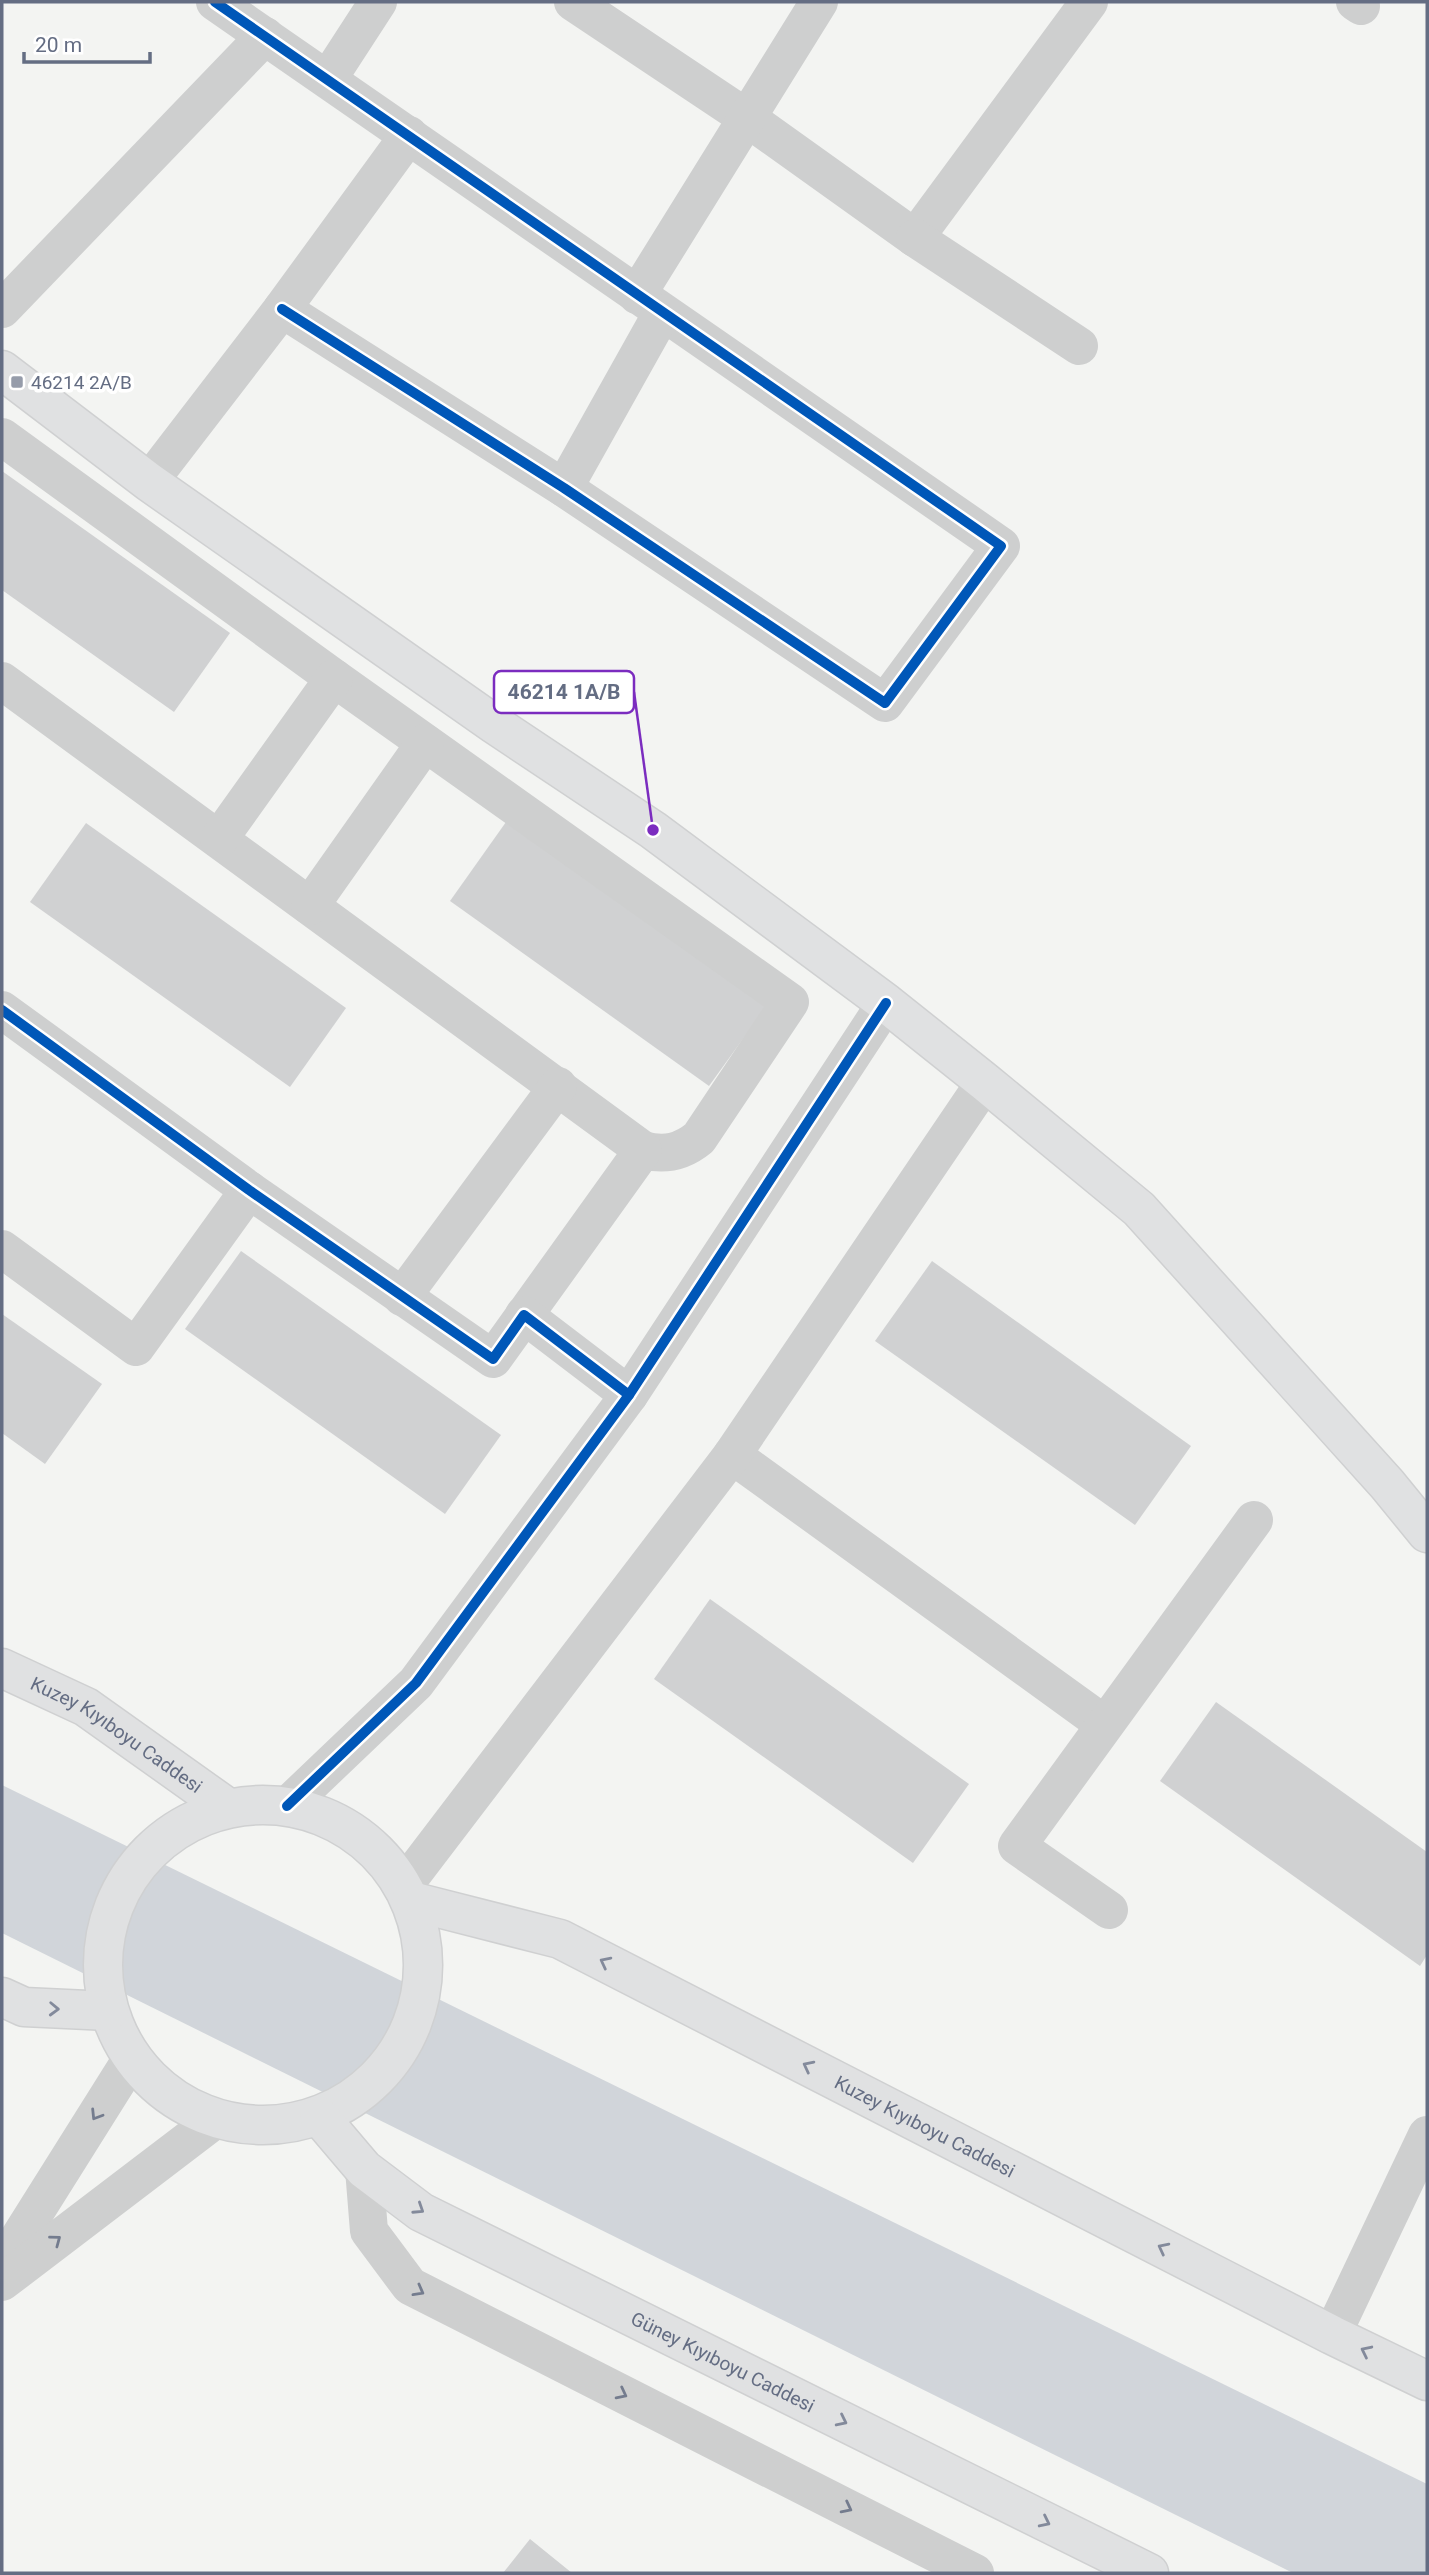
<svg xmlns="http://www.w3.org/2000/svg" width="1429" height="2575" font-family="Roboto,sans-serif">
<rect width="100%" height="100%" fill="#f3f4f2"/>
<polygon fill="#d1d5da" points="2,1785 1427,2484 1427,2573 1293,2573 2,1933"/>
<g fill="#d0d1d2">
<polygon points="2,471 230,633 174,712 2,590"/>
<polygon points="506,822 766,1007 709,1086 450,901"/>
<polygon points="86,823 346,1008 290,1087 30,902"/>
<polygon points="241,1251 501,1435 445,1514 185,1329"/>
<polygon points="932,1261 1191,1446 1135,1525 875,1341"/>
<polygon points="2,1314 102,1384 45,1464 2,1433"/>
<polygon points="710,1599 969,1784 913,1863 654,1679"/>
<polygon points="1216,1702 1427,1852 1427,1955 1420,1966 1160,1781"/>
<polygon points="530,2539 572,2573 503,2573"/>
</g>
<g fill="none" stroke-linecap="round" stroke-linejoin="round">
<defs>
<g id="major">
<polyline points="2,370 149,482 494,724 653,830 886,1003 985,1082 1139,1209 1387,1484 1427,1533"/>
<path id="s1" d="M2,1668L86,1707L228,1808"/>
<circle cx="263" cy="1965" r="160"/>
<path id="s2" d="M411,1901L560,1939L1332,2335L1427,2381"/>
<polyline points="2,1997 24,2007 109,2011"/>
<path id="s3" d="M319,2116L364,2169L421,2212L1149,2573"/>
</g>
</defs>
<use href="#major" stroke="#cfd0d1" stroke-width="41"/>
<g stroke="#cecfcf" stroke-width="38">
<polyline points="215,2 1001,546 885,703 564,488 282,309"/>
<polyline points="573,2 747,118 915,238 1089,2"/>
<polyline points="1355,2 1361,6"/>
<polyline points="328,79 378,2"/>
<polyline points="915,238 1079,346"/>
<polyline points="637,295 819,2"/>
<polyline points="2,309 265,36"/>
<path d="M2,437L334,678L790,1002L699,1138C682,1152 665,1156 643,1150"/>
<polyline points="149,482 282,309 409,135"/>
<polyline points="564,488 662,313"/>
<polyline points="2,681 643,1150 493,1359 249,1190 2,1010"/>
<polyline points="219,839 334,678"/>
<polyline points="310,906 425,743"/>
<polyline points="2,1249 136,1347 249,1190"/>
<polyline points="402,1297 558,1086"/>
<polyline points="524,1315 629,1395"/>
<polyline points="732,1455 1104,1724"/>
<polyline points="287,1806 416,1683 629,1395 886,1003"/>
<polyline points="402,1888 732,1455 985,1082"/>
<polyline points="1109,1910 1017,1846 1254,1520"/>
<polyline points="364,2169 369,2231 410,2286 975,2573"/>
<polyline points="2,2265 132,2058"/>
<polyline points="2,2282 216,2119"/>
<polyline points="1332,2335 1427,2135"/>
</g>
<use href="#major" stroke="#e0e1e2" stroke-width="38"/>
<defs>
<g id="cycleway">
<polyline points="215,2 1001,546 885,703 564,488 282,309"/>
<polyline points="2,1010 249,1190 493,1359 524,1315 629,1395"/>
<polyline points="287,1806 416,1683 629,1395 886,1003"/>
</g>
</defs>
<use href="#cycleway" stroke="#fff" stroke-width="15"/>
<use href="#cycleway" stroke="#0057b8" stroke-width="10"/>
</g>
<defs><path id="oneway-chevron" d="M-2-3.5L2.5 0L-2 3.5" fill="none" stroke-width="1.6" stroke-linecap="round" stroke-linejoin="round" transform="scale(1.75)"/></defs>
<g stroke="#838a9b">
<use href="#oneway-chevron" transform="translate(605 1962) rotate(-153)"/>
<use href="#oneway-chevron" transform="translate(54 2009) rotate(2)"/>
<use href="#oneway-chevron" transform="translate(808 2066) rotate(-153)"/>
<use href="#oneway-chevron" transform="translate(419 2209) rotate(33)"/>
<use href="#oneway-chevron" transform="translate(1163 2248) rotate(-153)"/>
<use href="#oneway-chevron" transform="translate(1366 2351) rotate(-154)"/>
<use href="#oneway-chevron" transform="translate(842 2421) rotate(26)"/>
<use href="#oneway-chevron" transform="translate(1045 2522) rotate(26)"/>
</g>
<g stroke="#747c8e">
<use href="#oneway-chevron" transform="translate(96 2115) rotate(122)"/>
<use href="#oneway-chevron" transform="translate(56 2240) rotate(-37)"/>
<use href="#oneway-chevron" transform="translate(419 2291) rotate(29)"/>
<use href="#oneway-chevron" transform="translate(622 2394) rotate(27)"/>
<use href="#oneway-chevron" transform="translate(847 2508) rotate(27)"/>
</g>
<rect fill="#969caa" stroke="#fff" stroke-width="2.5" x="10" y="375" width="14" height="14" rx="3.5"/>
<g text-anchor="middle" stroke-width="7" stroke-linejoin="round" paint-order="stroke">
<g font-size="19" fill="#646d83" stroke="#fff" text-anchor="start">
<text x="31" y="389">46214 2A/B</text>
</g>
<g font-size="19" fill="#646d83" stroke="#fff">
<text dy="7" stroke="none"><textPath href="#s1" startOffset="133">Kuzey Kıyıboyu Caddesi</textPath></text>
<text dy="7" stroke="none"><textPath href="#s2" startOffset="564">Kuzey Kıyıboyu Caddesi</textPath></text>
<text dy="7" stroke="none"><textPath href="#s3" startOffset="478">Güney Kıyıboyu Caddesi</textPath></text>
</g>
</g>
<path fill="none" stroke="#7b2cbf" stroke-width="2.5" d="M653 830L634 692"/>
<circle fill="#7b2cbf" stroke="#fff" stroke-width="2.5" cx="653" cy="830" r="7"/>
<rect fill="#fff" stroke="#7b2cbf" stroke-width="2.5" x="494" y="671" width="140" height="42" rx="7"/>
<g font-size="21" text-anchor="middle" font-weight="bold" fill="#646d83">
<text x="564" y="699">46214 1A/B</text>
</g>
<rect width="1429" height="2575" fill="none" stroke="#646d83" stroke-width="7"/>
<path d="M24 52v10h126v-10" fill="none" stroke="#646d83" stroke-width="3.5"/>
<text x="35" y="52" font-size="21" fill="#646d83" stroke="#ffffff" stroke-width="5" paint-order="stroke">20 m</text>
</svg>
